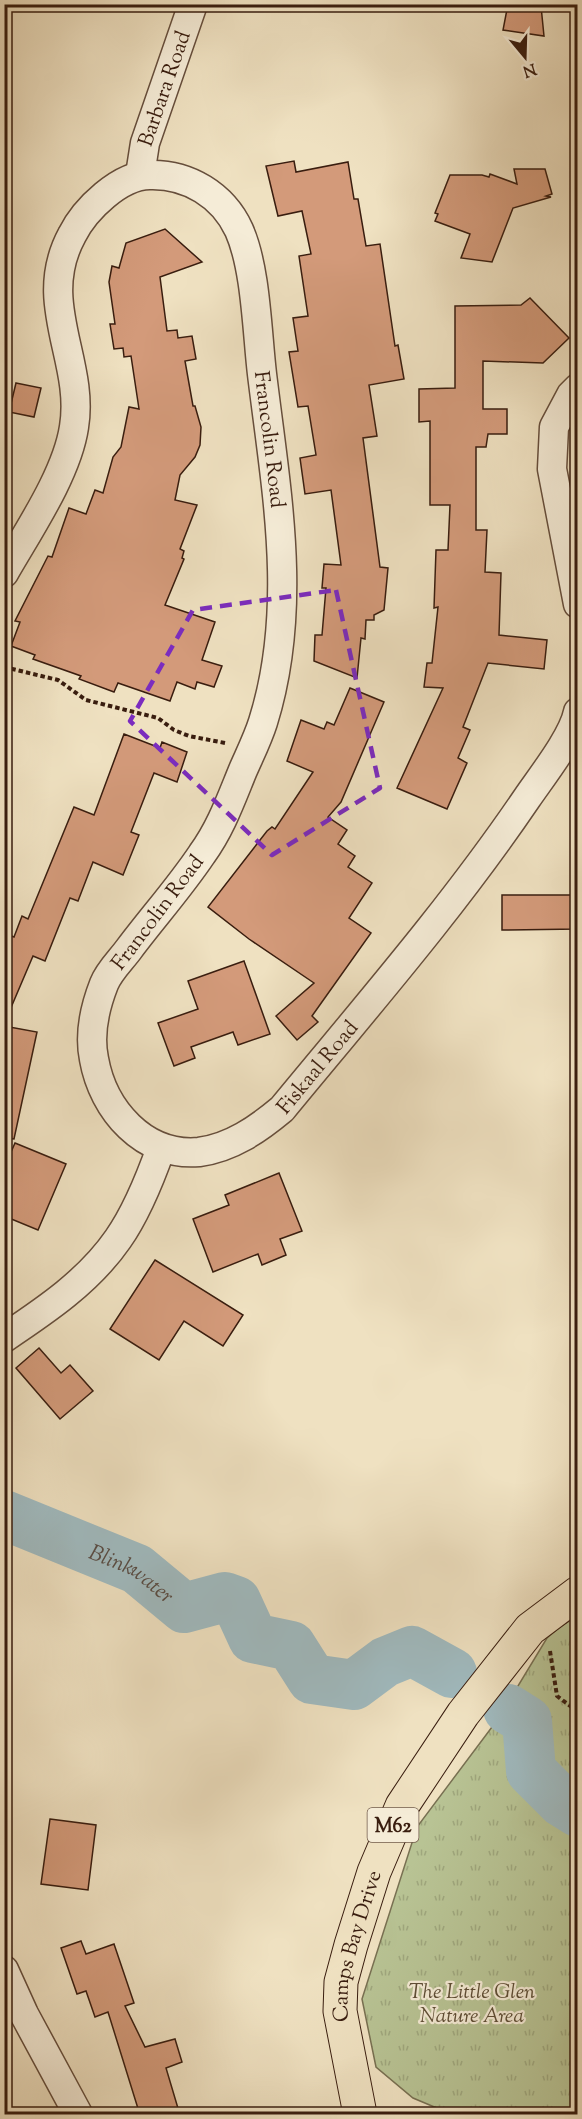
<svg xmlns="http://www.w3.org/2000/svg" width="582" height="2119" font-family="'Sorts Mill Goudy',serif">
<defs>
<pattern id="park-tufts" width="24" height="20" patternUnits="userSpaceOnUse" patternTransform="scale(1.5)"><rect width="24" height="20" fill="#b8c394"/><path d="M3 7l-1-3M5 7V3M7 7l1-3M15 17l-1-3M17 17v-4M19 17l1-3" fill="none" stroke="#9fa77e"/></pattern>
</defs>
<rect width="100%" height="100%" fill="#efe1c1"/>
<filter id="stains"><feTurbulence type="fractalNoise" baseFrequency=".00333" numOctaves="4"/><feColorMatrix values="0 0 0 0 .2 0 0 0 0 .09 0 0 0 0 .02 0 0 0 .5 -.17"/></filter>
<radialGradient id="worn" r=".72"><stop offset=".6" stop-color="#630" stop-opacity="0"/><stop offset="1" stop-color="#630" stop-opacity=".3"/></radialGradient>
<polygon fill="url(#park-tufts)" stroke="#787052" stroke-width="1.5" points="577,1616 577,2114 451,2114 413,2098 376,2067 362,1999 417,1827 498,1719 547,1638 561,1626"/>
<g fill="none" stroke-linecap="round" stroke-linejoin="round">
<g stroke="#a0babf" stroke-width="50">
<path id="s1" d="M4,1515L137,1569L184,1608L225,1597L236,1601L253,1638L291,1646L312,1679L354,1685L385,1662L412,1651L452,1673"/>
<polyline points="508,1709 527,1721 531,1771 562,1802 578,1812"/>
</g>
</g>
<g fill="#d39a7a" stroke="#391d0f" stroke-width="1.5">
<polygon points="508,4 528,4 528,7 541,6 544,36 503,30"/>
<polygon points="294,161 296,172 348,162 354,199 358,199 366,246 380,244 395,346 398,345 404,379 369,385 377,436 363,438 380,567 388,568 384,610 374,615 374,620 366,620 365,639 361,638 357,678 314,661 315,635 322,635 326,588 322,588 324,564 341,565 331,490 305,494 300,458 316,455 308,406 298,407 289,352 298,351 293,318 308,316 299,256 311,254 302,211 278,216 266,166"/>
<polygon points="514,169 545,169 552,194 546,196 551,197 513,208 492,262 461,258 470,234 435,221 438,214 435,213 450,175 482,175 489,177 490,174 517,184"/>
<polygon points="165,229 202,262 160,277 167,331 177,330 178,338 192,336 196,359 185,361 193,406 195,406 201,427 200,445 195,457 180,475 175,500 197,505 180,549 184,551 182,558 184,559 165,605 215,622 202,660 222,666 214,687 197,682 195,689 177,682 170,701 118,683 114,692 79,679 81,676 33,659 35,655 11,646 20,622 15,621 48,556 52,557 69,508 86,514 95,490 103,493 113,457 121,447 129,407 139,409 131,356 124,357 123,348 114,349 110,324 115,324 109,282 112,266 119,268 126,243"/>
<polygon points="530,298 569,338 543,363 483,361 483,409 507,409 507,434 488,434 486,447 476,447 476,530 487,530 485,572 501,573 499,635 547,640 544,669 488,663 463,727 470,730 458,758 467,763 447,809 397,788 443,688 424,687 427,663 432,663 438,607 434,608 436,550 448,550 450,505 430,505 430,421 419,422 419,389 455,388 455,306 521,305"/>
<polygon points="16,383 41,388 34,417 9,412"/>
<polygon points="350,688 384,702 341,802 328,817 347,830 338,844 355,856 348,867 372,883 349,918 371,933 312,1016 318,1022 297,1040 276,1016 314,983 249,939 208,907 267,831 272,827 275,829 313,772 287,761 301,720 324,729 327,722 334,725"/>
<polygon points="124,734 160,748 162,742 187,752 177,782 154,773 131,832 139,835 123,875 93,862 78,901 70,898 45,961 33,956 4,1024 4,933 14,937 22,916 28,919 74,807 94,815"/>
<polygon points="502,895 578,895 578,929 502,930"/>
<polygon points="244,961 270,1034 238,1045 233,1032 191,1047 195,1058 174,1066 158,1023 198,1009 188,981"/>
<polygon points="4,1026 37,1032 14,1139 4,1138"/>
<polygon points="15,1143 66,1164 38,1230 4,1216 4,1168"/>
<polygon points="279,1173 302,1231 280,1239 286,1255 262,1265 258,1254 213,1272 193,1219 229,1205 225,1195"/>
<polygon points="155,1260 243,1315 223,1346 184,1321 159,1360 110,1329"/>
<polygon points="39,1348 61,1373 70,1365 93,1391 60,1419 16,1368"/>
<polygon points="50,1819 96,1825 88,1890 41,1884"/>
<polygon points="81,1941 86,1954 114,1944 134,2003 125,2006 145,2047 175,2039 182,2062 166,2068 180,2115 140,2115 108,2012 95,2017 86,1991 77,1994 61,1948"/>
</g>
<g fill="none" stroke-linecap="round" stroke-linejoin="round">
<defs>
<g id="minor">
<path id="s2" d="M140,175L145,143L193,4"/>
<polyline points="578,388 571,395 554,427 552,469 578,604"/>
<path id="s3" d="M4,573C28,531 67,474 74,427C85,360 35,303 72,235C85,209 120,175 150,175C188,174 223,195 239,230C256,268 257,332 262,374C276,490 299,607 263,722C258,738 250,754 243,770C231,799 221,828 202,854C180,887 153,917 129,949C121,960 109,971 104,984C95,1007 89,1035 94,1059C103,1110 144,1157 199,1152C231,1148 258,1129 282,1109C366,1007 453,907 527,798C542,776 573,737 578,712"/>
<path d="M4,1338C46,1310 89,1281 118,1239C137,1212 150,1179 161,1148"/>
<polyline points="4,1970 24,2014 78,2114"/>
</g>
<g id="primary">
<path id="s4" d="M360,2114L340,2011L341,1982L351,1945L374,1872L402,1806L463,1714L530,1629L578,1593"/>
</g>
</defs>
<use href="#minor" stroke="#664e3c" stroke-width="31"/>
<use href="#primary" stroke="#391d0f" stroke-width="35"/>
<g stroke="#391d0f" stroke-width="4" stroke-dasharray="4.5 3" stroke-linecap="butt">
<polyline points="4,667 58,680 86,700 158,718 174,730 189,736 225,743"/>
<polyline points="550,1651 557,1696 578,1712"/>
</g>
<use href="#minor" stroke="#f5ecd7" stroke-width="28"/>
<use href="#primary" stroke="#efe1c1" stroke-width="33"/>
</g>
<path fill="none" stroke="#7b2cbf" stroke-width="4.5" stroke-dasharray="12 8" stroke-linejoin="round" d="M336,590L380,788L272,855L130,721L193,610Z"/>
<g text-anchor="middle" stroke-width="4.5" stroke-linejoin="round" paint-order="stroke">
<rect fill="#f5ecd7" stroke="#715b4b" stroke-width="1.5" x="367.5" y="1808" width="51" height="34" rx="4.5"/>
<g font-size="20" font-weight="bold" fill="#391d0f">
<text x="393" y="1832">M62</text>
</g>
<g font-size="21" fill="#391d0f" stroke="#f5ecd7">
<text dy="7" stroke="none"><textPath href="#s2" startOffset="90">Barbara Road</textPath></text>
<text dy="7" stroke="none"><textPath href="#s3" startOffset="784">Francolin Road</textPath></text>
<text transform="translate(157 912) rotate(-53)" y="7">Francolin Road</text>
<text dy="7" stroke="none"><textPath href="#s3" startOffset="1758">Fiskaal Road</textPath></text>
<text dy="7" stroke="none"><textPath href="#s4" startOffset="172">Camps Bay Drive</textPath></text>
</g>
<g font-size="21" font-style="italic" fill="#5f4f37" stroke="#f5ecd7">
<text x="472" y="1998">The Little Glen<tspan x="472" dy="24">Nature Area</tspan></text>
</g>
<g font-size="22" font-style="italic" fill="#584c44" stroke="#f5ecd7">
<text dy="8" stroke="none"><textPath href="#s1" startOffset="141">Blinkwater</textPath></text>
</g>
</g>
<rect width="582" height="2119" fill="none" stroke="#efe1c1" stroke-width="24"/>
<rect x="6" y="6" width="570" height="2107" fill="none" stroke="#391d0f" stroke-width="3"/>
<rect x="12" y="12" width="558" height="2095" fill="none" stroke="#391d0f" stroke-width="1.5"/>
<g transform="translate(525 57) rotate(161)" stroke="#f5ecd7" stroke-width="4.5" paint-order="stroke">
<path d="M0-4.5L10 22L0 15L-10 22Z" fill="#391d0f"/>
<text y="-9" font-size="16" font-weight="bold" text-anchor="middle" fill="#391d0f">N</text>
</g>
<rect width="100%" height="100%" filter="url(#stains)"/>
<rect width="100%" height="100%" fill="url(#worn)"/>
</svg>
